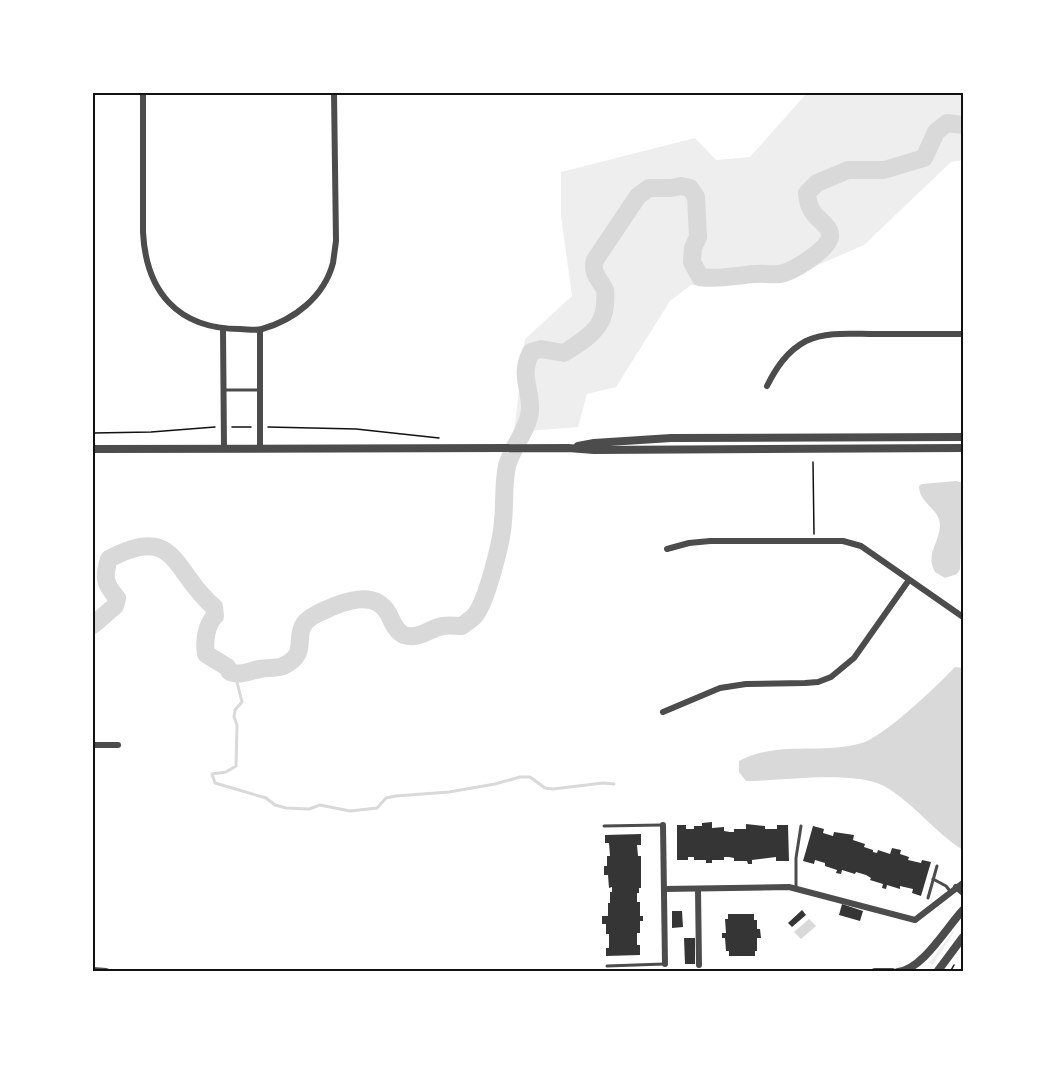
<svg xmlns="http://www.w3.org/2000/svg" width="1056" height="1065" font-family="'Varela Round',sans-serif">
<rect width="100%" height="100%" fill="#fff"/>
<g fill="#eee">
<polygon points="807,93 963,93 963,160 951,162 864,245 781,281 691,285 670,301 616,387 587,394 578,427 514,432 525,339 572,296 561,216 561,172 695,138 716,160 750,157"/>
<polygon points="953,931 954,932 933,965 929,963"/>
</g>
<g fill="#d9d9d9">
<path d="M956,481L963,483L960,569L957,574L945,578L935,572C925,554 939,544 940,526C940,508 919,504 919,486L922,484Z"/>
<path d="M955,667L963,668V850C934,832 914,803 884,786C853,770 782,781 746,781L739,772V761C778,740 822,755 862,743C885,736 937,686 955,667Z"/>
<polygon points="809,919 816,926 801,939 794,932"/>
</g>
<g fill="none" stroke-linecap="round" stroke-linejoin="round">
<polyline stroke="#d9d9d9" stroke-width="3" points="235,674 242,702 235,710 234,717 237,725 236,766 226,772 212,774 215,783 266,798 275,805 286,808 309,809 320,805 350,811 377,808 386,798 396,796 449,792 495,784 520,777 530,777 545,788 553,789 603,783 614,784"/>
<path stroke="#d9d9d9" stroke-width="18" d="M93,625L115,606L117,598C105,584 103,578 109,559C177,522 173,573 214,607L215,616C206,625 204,642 206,654L227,667L230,672C241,676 248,671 260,669C268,667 276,669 283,666C309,654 294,639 304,624C308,618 316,614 323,611C342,602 374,589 388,613C392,621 396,632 404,635C420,640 429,628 443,626C449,625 456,626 462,626C466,622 473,619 476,614C487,599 502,541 503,521C505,502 503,485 507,466C512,447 528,430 530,411C531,387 519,377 531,352L541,349L564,353C583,341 604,329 605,305C605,301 606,294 605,290C600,279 591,274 595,260L638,196L649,188H671L681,186L690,188L696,197L698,237L693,248L692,262L700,277C719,280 737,275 755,274C763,273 771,275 779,274C791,273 828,250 830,237C831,227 820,221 815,215C809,208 808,202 807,193L817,183L848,170H884L924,158L936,132L947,123L963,125"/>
</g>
<g fill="#353535">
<polygon points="712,822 712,828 724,827 724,831 730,832 734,832 734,829 746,829 746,824 765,826 765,829 777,829 777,825 788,825 789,861 776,861 776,857 752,860 752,864 748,864 747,861 734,861 734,858 729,857 724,857 724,860 712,860 712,863 706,863 706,860 694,860 694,857 688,857 688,860 677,860 677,825 686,825 686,829 694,829 694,826 702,826 702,823"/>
<polygon points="813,826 824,829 823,833 833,836 834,832 854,835 853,840 865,844 864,847 873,850 873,852 877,853 878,850 890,854 892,848 901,850 900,854 909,857 908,860 921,863 922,860 931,862 921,896 912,893 913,889 900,886 900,889 887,885 886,889 882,888 883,884 870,880 871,878 866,875 856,872 855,874 842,870 841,874 836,873 837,870 825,866 825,863 815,860 814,864 803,861"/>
<polygon points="641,834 641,845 637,845 638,856 641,856 641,888 639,888 639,893 637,893 637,902 640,902 640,916 643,916 643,921 640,921 640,933 637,933 637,945 640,945 640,955 606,956 606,948 609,948 609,934 606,934 606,924 602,924 602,916 608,916 608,903 610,903 610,892 612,892 612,887 609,888 608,875 604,875 604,866 607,866 607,856 610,856 609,843 605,843 605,835"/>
<polygon points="842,904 863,911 860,921 839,915"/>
<polygon points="802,910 806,915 792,927 788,923"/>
<polygon points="672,911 682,911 683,927 672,928"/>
<polygon points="728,914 754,914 754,920 757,920 757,929 760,929 761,938 757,938 757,951 755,951 755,956 729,956 729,951 726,951 725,938 722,938 722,933 726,933 725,919 728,919"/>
<polygon points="684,938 695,938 695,964 685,964"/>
</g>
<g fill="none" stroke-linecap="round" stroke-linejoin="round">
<g stroke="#111" stroke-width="1.5">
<polyline points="232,427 251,427"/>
<polyline points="268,427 356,429 439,438"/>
<polyline points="93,433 151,432 215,427"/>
<polyline points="813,462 814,534"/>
<polyline points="950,972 954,965"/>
</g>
<g stroke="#4c4c4c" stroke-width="3">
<polyline points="223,390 258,390"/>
<polyline points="604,826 661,825"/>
<polyline points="933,879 946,886 950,891"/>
<polyline points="796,887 796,858 801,826"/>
<polyline points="928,898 937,866"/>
<polyline points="607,966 664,964"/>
</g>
<g stroke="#4c4c4c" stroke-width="6">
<path d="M143,93V232C146,292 178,329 240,329C247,329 255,331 262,329C294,320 324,297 333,263C334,256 335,248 336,241L334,93"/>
<polyline points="223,329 224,449"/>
<path d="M767,386C776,368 787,351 806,341C827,331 852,334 875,334C904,334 934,334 963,334"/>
<polyline points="260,449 260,330"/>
<polyline points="667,549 689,543 710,541 843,541 861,546 963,617"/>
<polyline points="663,712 720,688 746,684 805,683 818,682 831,677 854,658 909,580"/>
<polyline points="93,745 118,745"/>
<polyline points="663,825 665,964"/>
<polyline points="956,887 963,893"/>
<polyline points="664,889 789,887 915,920 963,883"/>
<polyline points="698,889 699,965"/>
</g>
<g stroke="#4c4c4c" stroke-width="8">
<polyline points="578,446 594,443 671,438 963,437"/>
<polyline points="93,449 568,448 594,450 963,448"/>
<polyline points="93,971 106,972"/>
<polyline points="875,972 892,972"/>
<path d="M898,972C923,969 946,928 963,910"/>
<polyline points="937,972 963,937"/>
</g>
</g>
<rect width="1056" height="1065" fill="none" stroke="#ffffff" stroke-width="189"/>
<rect x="94" y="94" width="868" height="876" fill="none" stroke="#111" stroke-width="2"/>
</svg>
